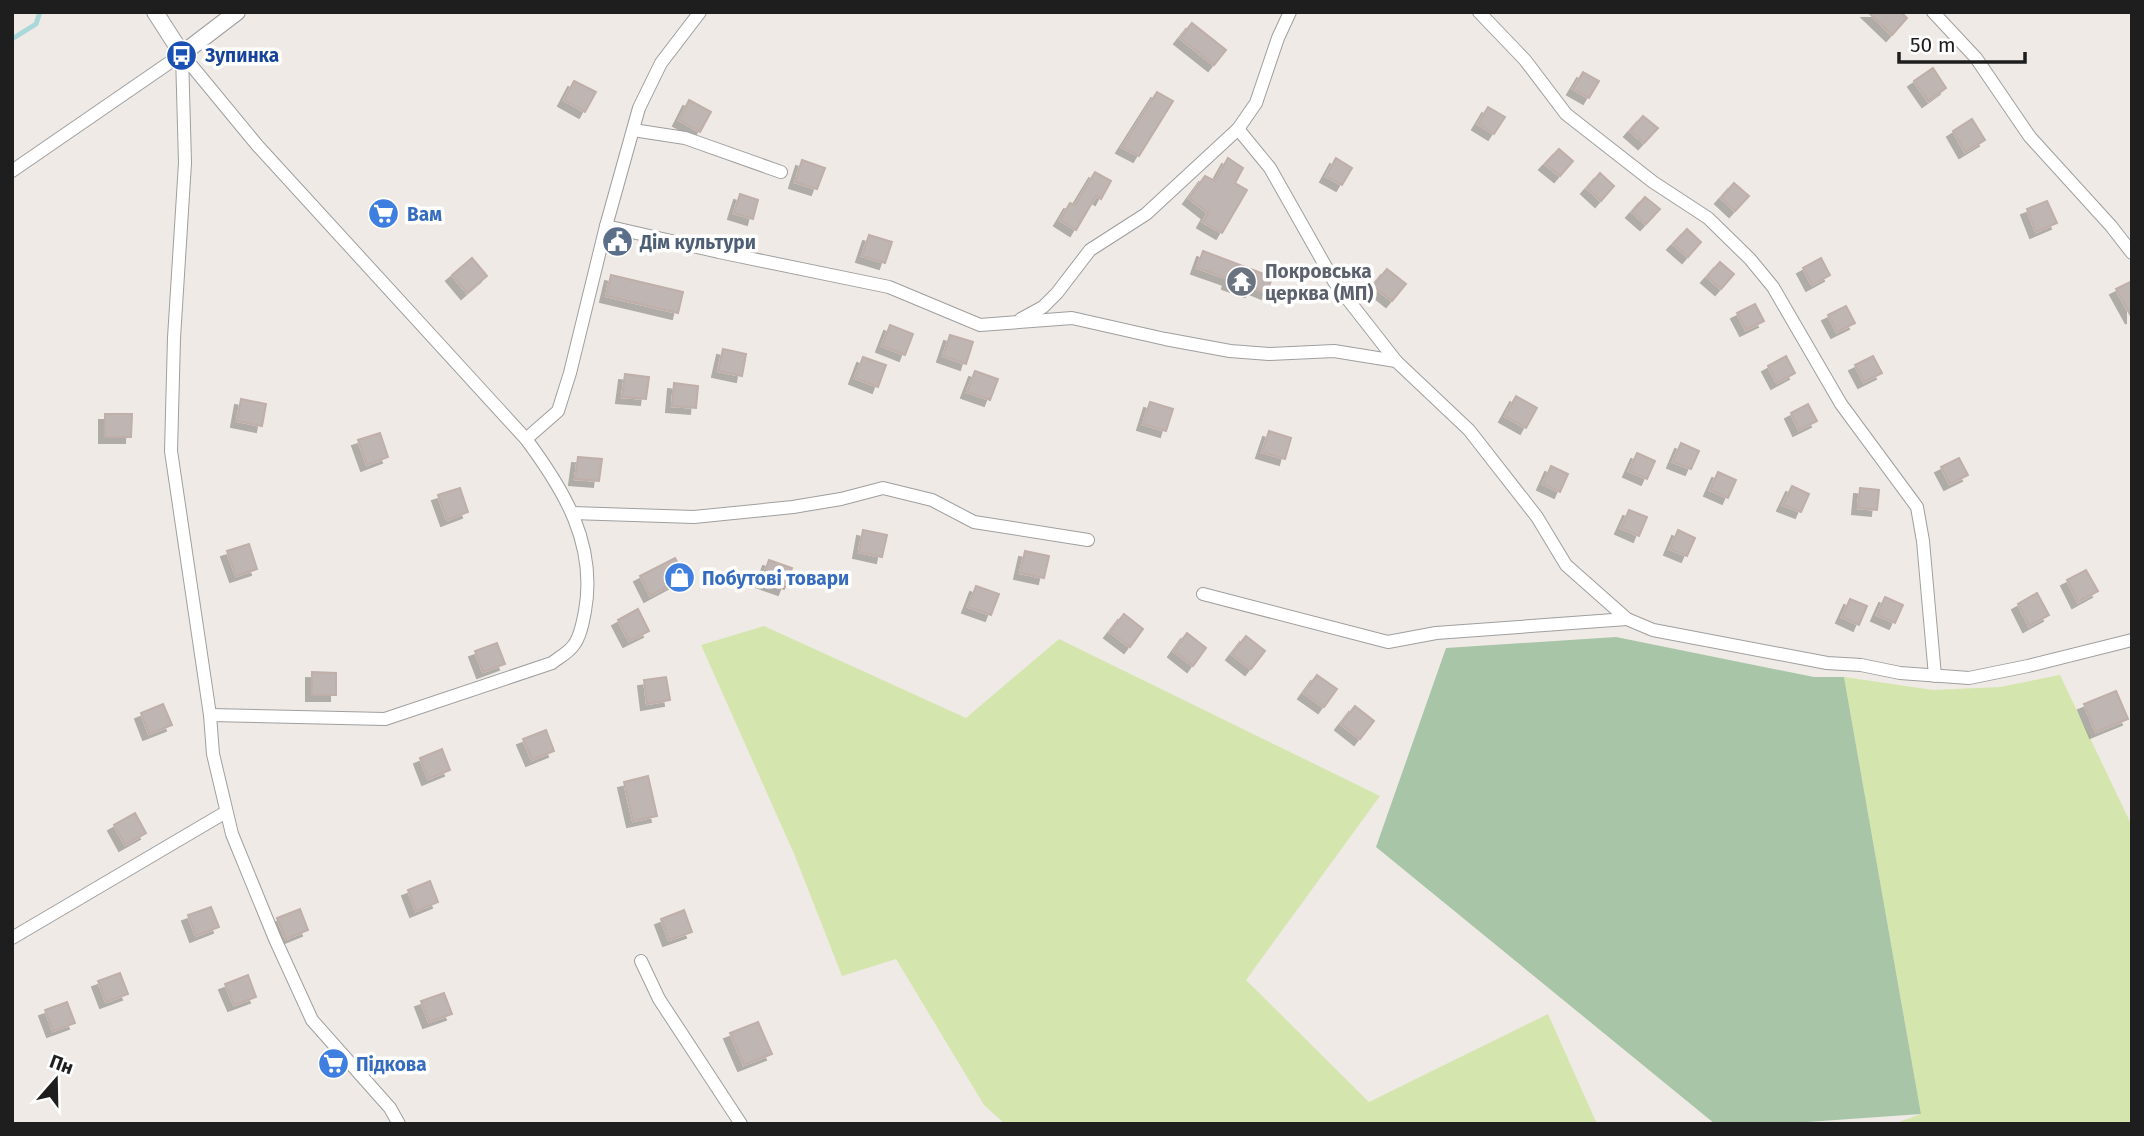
<svg xmlns="http://www.w3.org/2000/svg" width="2144" height="1136" font-family="'Fira Sans',sans-serif">
<defs>
<filter id="shadow"><feDropShadow dx="-6" dy="6" stdDeviation="0" flood-color="#0004"/></filter>
</defs>
<rect width="100%" height="100%" fill="#efeae5"/>
<g fill="#d4e6ae">
<polygon points="764,626 966,718 1059,639 1380,796 1246,980 1369,1102 1548,1014 1597,1124 1005,1124 984,1105 896,959 842,976 795,856 701,645"/>
<polygon points="2060,675 2132,826 2132,1124 1893,1124 1921,1114 1844,677 1933,690 2000,687"/>
</g>
<polygon fill="#a8c6a7" points="1616,637 1814,677 1844,677 1921,1114 1779,1124 1715,1124 1376,847 1446,648"/>
<g fill="none" stroke-linecap="round" stroke-linejoin="round">
<polyline stroke="#a8d8da" stroke-width="5" points="12,39 36,24 40,12"/>
</g>
<g fill="#bfb5b2" stroke="#c0aea8" stroke-width="2" filter="url(#shadow)">
<polygon points="1868,12 1901,12 1907,18 1892,35"/>
<polygon points="1192,23 1226,50 1214,65 1180,38"/>
<polygon points="1933,68 1946,88 1928,101 1914,81"/>
<polygon points="1583,72 1599,81 1589,98 1573,89"/>
<polygon points="574,81 596,92 585,112 564,100"/>
<polygon points="1157,92 1173,101 1139,156 1122,147"/>
<polygon points="689,100 711,112 700,132 679,120"/>
<polygon points="1488,107 1505,117 1494,134 1478,124"/>
<polygon points="1643,116 1658,128 1644,143 1630,131"/>
<polygon points="1972,119 1985,140 1965,152 1953,131"/>
<polygon points="1559,149 1573,161 1560,176 1545,164"/>
<polygon points="1228,158 1243,168 1235,183 1247,190 1222,233 1203,222 1208,213 1189,198 1205,176 1215,181"/>
<polygon points="1336,158 1352,168 1342,185 1326,176"/>
<polygon points="802,160 825,168 817,189 795,182"/>
<polygon points="1095,172 1111,181 1101,199 1096,196 1076,230 1060,220 1070,203 1075,205"/>
<polygon points="1600,173 1614,186 1601,201 1587,188"/>
<polygon points="1734,183 1749,196 1735,211 1721,198"/>
<polygon points="740,194 758,200 753,219 734,213"/>
<polygon points="1645,197 1660,209 1646,224 1632,212"/>
<polygon points="2047,201 2057,223 2036,232 2027,209"/>
<polygon points="1687,229 1701,242 1688,257 1673,244"/>
<polygon points="869,235 892,242 885,263 862,256"/>
<polygon points="1203,251 1272,277 1267,293 1253,287 1251,291 1228,283 1229,279 1197,268"/>
<polygon points="472,258 487,276 467,293 452,275"/>
<polygon points="1821,258 1830,275 1812,285 1803,268"/>
<polygon points="1720,262 1734,274 1721,289 1707,277"/>
<polygon points="1387,269 1406,284 1392,301 1373,286"/>
<polygon points="611,275 683,292 678,313 606,296"/>
<polygon points="2132,281 2132,318 2116,289"/>
<polygon points="1755,304 1764,321 1746,330 1737,313"/>
<polygon points="1846,306 1855,323 1837,332 1828,315"/>
<polygon points="890,325 913,334 905,355 882,346"/>
<polygon points="950,335 973,342 966,364 943,356"/>
<polygon points="723,349 746,354 742,376 718,371"/>
<polygon points="1786,356 1795,373 1777,383 1768,366"/>
<polygon points="1873,356 1882,373 1864,382 1855,365"/>
<polygon points="863,357 886,365 878,387 855,378"/>
<polygon points="975,371 998,379 990,400 967,392"/>
<polygon points="625,374 649,377 646,399 622,397"/>
<polygon points="674,383 698,386 696,408 672,406"/>
<polygon points="1516,396 1537,408 1526,428 1505,416"/>
<polygon points="241,399 266,404 262,426 237,421"/>
<polygon points="1150,402 1173,409 1166,431 1143,424"/>
<polygon points="1808,404 1817,421 1799,430 1791,413"/>
<polygon points="105,414 132,414 131,437 105,437"/>
<polygon points="1269,431 1291,438 1285,459 1262,452"/>
<polygon points="380,433 388,457 367,465 358,440"/>
<polygon points="1681,443 1699,451 1691,469 1673,462"/>
<polygon points="1637,453 1655,461 1647,479 1629,471"/>
<polygon points="578,457 602,459 599,481 575,479"/>
<polygon points="1959,458 1968,475 1950,484 1941,467"/>
<polygon points="1551,466 1568,474 1560,492 1543,484"/>
<polygon points="1718,472 1736,480 1728,498 1710,490"/>
<polygon points="1792,486 1809,494 1801,512 1783,505"/>
<polygon points="460,488 468,512 447,520 438,495"/>
<polygon points="1860,488 1879,490 1877,510 1858,508"/>
<polygon points="1629,510 1647,517 1639,536 1621,528"/>
<polygon points="863,530 887,535 882,557 859,552"/>
<polygon points="1678,530 1695,538 1687,556 1670,549"/>
<polygon points="249,544 257,569 236,576 227,551"/>
<polygon points="1025,551 1049,556 1044,578 1020,573"/>
<polygon points="675,558 685,577 650,596 640,576"/>
<polygon points="769,560 792,568 784,589 761,581"/>
<polygon points="2086,570 2098,591 2078,602 2067,580"/>
<polygon points="976,586 999,594 991,615 968,607"/>
<polygon points="2037,593 2049,615 2029,626 2018,604"/>
<polygon points="1885,597 1903,605 1895,623 1877,615"/>
<polygon points="1850,599 1867,606 1859,625 1842,617"/>
<polygon points="638,609 649,631 629,641 618,620"/>
<polygon points="1124,614 1143,629 1130,647 1110,632"/>
<polygon points="1187,633 1206,648 1193,666 1174,651"/>
<polygon points="1246,636 1265,651 1251,669 1232,654"/>
<polygon points="497,643 505,664 483,672 475,651"/>
<polygon points="312,672 336,673 336,695 312,695"/>
<polygon points="1317,675 1337,689 1324,707 1304,693"/>
<polygon points="666,677 670,700 647,704 644,680"/>
<polygon points="2116,691 2128,719 2096,732 2084,704"/>
<polygon points="163,704 172,725 149,734 141,713"/>
<polygon points="1355,706 1374,721 1360,739 1341,724"/>
<polygon points="546,730 554,751 532,760 523,739"/>
<polygon points="442,749 450,770 428,779 420,758"/>
<polygon points="648,776 657,816 633,821 624,782"/>
<polygon points="135,813 146,833 125,845 114,825"/>
<polygon points="430,881 438,902 416,911 408,890"/>
<polygon points="211,907 219,927 196,936 188,915"/>
<polygon points="300,909 308,930 286,939 277,918"/>
<polygon points="684,910 692,932 669,940 661,919"/>
<polygon points="120,973 128,994 106,1002 98,981"/>
<polygon points="248,975 256,997 234,1005 225,984"/>
<polygon points="444,993 452,1014 429,1022 421,1001"/>
<polygon points="67,1002 75,1023 53,1031 45,1010"/>
<polygon points="758,1022 772,1054 744,1065 730,1033"/>
</g>
<g fill="none" stroke-linecap="round" stroke-linejoin="round">
<defs>
<g id="minor">
<polyline points="1479,12 1525,60 1566,114 1653,182 1708,218 1750,259 1773,287 1841,404 1917,507 1923,541 1935,676"/>
<polyline points="1933,12 1976,58 2030,137 2111,226 2132,253"/>
<polyline points="182,54 185,163 174,338 171,451 210,715 213,754 232,834 275,939 312,1020 390,1108 399,1124"/>
<path d="M182,54L257,145L526,439C564,490 597,544 585,611C583,622 580,638 573,646C568,653 558,658 552,663L385,719L210,715"/>
<polyline points="1238,129 1270,168 1335,283 1396,361"/>
<polyline points="633,130 685,138 781,172"/>
<polyline points="12,171 182,54"/>
<polyline points="606,226 719,252 889,287 980,325 1072,318 1165,339 1230,351 1269,354 1334,351 1396,361 1469,430 1537,517 1566,565 1627,619 1653,630 1827,663 1861,665 1900,673 1969,678 2028,666 2132,640"/>
<polyline points="1021,319 1043,307 1057,293 1090,250 1146,214 1238,129 1256,103 1278,38 1290,12"/>
<polyline points="526,439 558,411 570,373 606,226 639,108 661,63 700,12"/>
<polyline points="572,513 694,517 793,507 841,499 883,488 932,500 974,522 1088,540"/>
<polyline points="1203,594 1388,642 1436,633 1627,619"/>
<polyline points="12,938 226,812"/>
<polyline points="641,961 659,999 741,1124"/>
</g>
<polyline id="tertiary" points="155,12 182,54 237,12"/>
</defs>
<use href="#minor" stroke="#9f9f9f" stroke-width="14"/>
<use href="#tertiary" stroke="#9f9f9f" stroke-width="18"/>
<use href="#minor" stroke="#fff" stroke-width="12"/>
<use href="#tertiary" stroke="#fff" stroke-width="16"/>
</g>
<defs>
<symbol id="bus-disc" viewBox="-11 -11 22 22"><circle r="9.5" fill="#1a4fb4" stroke="#fff"/><path d="M-5-6H5V4H4V6H2V4H-2V6H-4V4H-5ZM-3.5-4V0h7V-4ZM-3.5 1.2v1.5H-2V1.2ZM2 1.2v1.5H3.5V1.2Z" fill="#fff"/></symbol>
<symbol id="supermarket-disc" viewBox="-11 -11 22 22"><circle r="9.5" fill="#3f7fe0" stroke="#fff"/><path d="M-6-5.5h2.5l.6 2H6L4.5 2H-2.5L-4.4-4H-6ZM-1.5 3.2a1.3 1.3 0 1 0 .1 0ZM3 3.2a1.3 1.3 0 1 0 .1 0Z" fill="#fff"/></symbol>
<symbol id="civic-disc" viewBox="-11 -11 22 22"><circle r="9.5" fill="#5c6f8a" stroke="#fff"/><path d="M-.6-6.5H3V-4.5H.6V-3L4-1V1h2V6H-6V1h2V-1L-.6-3ZM-1.2 2.5V6h2.4V2.5Z" fill="#fff"/></symbol>
<symbol id="temple-disc" viewBox="-11 -11 22 22"><circle r="9.5" fill="#6b7280" stroke="#fff"/><path d="M0-6L5-2H3V0L6.5 2.5H4V6H1.5V3h-3V6H-4V2.5H-6.5L-3 0V-2H-5Z" fill="#fff"/></symbol>
<symbol id="shop-disc" viewBox="-11 -11 22 22"><circle r="9.5" fill="#3f7fe0" stroke="#fff"/><path d="M-5-2.5h2.3a2.7 3.5 0 0 1 5.4 0H5L5.5 6h-11ZM-1.5-2.5h3a1.5 2.3 0 0 0-3 0Z" fill="#fff"/></symbol>
</defs>
<g fill-rule="evenodd">
<use href="#bus-disc" x="164" y="38" width="35" height="35"/>
<use href="#supermarket-disc" x="366" y="196" width="35" height="35"/>
<use href="#civic-disc" x="600" y="224" width="35" height="35"/>
<use href="#temple-disc" x="1224" y="264" width="35" height="35"/>
<use href="#shop-disc" x="662" y="560" width="35" height="35"/>
<use href="#supermarket-disc" x="316" y="1046" width="35" height="35"/>
</g>
<g text-anchor="middle" stroke-width="7" stroke-linejoin="round" paint-order="stroke">
<g font-size="19" font-weight="bold" fill="#164399" stroke="#fff" text-anchor="start">
<text x="205" y="62">Зупинка</text>
</g>
<g font-size="19" font-weight="bold" fill="#366cbe" stroke="#fff" text-anchor="start">
<text x="407" y="221">Вам</text>
<text x="702" y="585">Побутові товари</text>
<text x="356" y="1071">Підкова</text>
</g>
<g font-size="19" font-weight="bold" fill="#4e5e75" stroke="#fff" text-anchor="start">
<text x="640" y="249">Дім культури</text>
</g>
<g font-size="19" font-weight="bold" fill="#5b616d" stroke="#fff" text-anchor="start">
<text x="1265" y="278">Покровська<tspan x="1265" dy="22">церква (МП)</tspan></text>
</g>
</g>
<rect width="2144" height="1136" fill="none" stroke="#1e1e1e" stroke-width="28"/>
<g transform="translate(56 1080) rotate(20)" stroke="#ffffff" stroke-width="5" paint-order="stroke">
<path d="M0-5L12 26L0 18L-12 26Z" fill="#1e1e1e"/>
<text y="-10" font-size="19" font-weight="bold" text-anchor="middle" fill="#1e1e1e">Пн</text>
</g>
<path d="M1899 52v10h126v-10" fill="none" stroke="#1e1e1e" stroke-width="3.5"/>
<text x="1910" y="52" font-size="21" fill="#1e1e1e" stroke="#ffffff" stroke-width="5" paint-order="stroke">50 m</text>
</svg>
